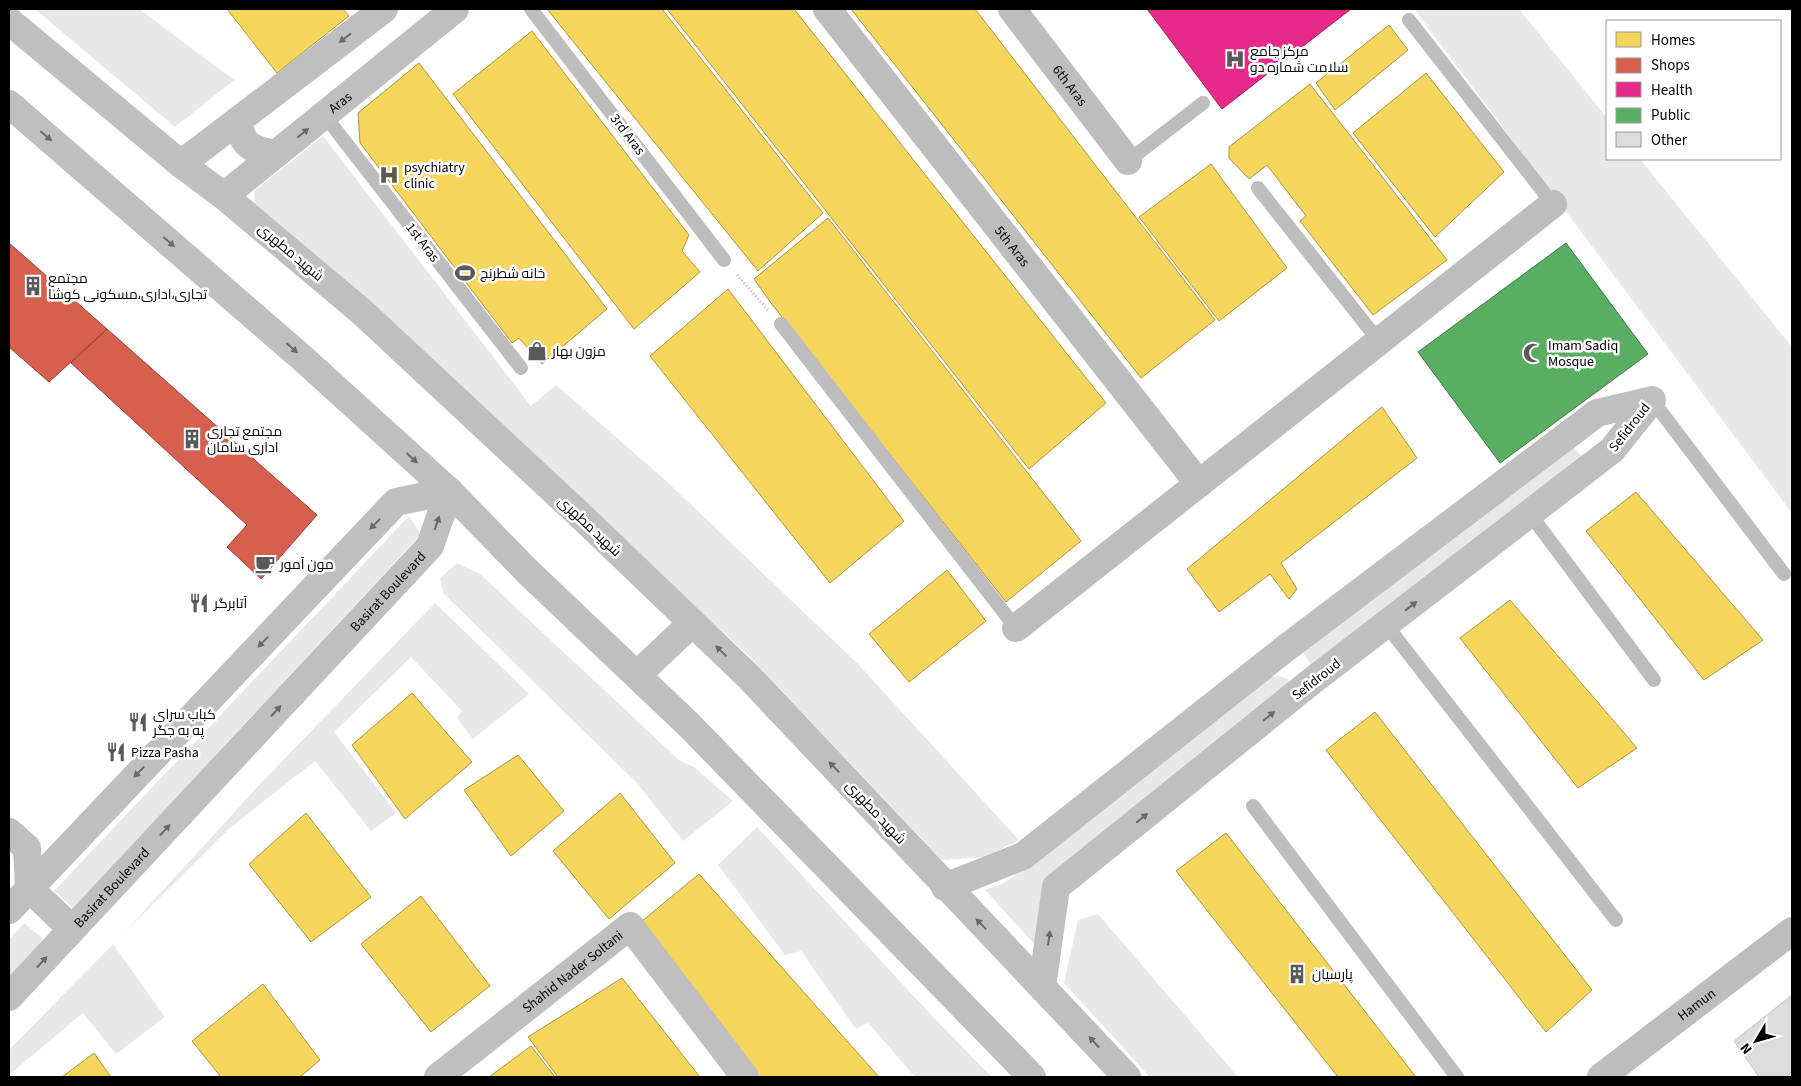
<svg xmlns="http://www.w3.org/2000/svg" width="1801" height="1086" font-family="'Source Sans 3',Cairo,sans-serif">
<rect width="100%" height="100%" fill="#fff"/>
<g fill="#e8e8e8">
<polygon points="35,9 139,9 234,80 175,127"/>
<polygon points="1414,9 1519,9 1607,118 1607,159 1640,159 1792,347 1792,513"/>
<polygon points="323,136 531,406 556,385 663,478 858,664 1019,840 985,857 942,860 748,655 479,409 256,211 254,191"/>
<polygon points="1572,446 1584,459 1313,668 1301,649"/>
<polygon points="409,516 421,534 73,908 54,891"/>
<polygon points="457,563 480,574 679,760 694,767 733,801 683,841 636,782 443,593 440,578"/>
<polygon points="435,603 529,694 473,739 457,718 462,711 411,657 334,732 396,813 371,831 315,761 230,828 123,934 260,784"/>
<polygon points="1280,676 1289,680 1286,691 1068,862 1036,946 985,890 1004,883 1044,855 1269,677"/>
<path d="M757,827C836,910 911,997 992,1077H915L868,1023L856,1029L801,951L785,955L718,865Z"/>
<polygon points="1098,914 1238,1077 1150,1077 1064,983 1078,920"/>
<polygon points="24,923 46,941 9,986 9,940"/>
<polygon points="113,944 165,1017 116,1054 83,1013 9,1075 9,1050"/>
</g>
<g fill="#f6d55c" stroke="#ac9540">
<polygon points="227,9 343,9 349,16 277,73"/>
<polygon points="547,9 662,9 823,213 758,271"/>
<polygon points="667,9 794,9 1106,403 1029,469"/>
<polygon points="851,9 975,9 1215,320 1141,378"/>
<polygon points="1389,25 1408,50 1335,110 1316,83"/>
<polygon points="532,31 689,235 682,251 700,272 634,329 453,94"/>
<polygon points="419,63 607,309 542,364 519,338 512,343 360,143 358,113"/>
<polygon points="1426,73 1504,172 1435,237 1353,133"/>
<polygon points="1310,84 1447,260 1373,315 1300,221 1306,216 1267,165 1249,179 1229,158 1229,147"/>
<polygon points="1211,164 1287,268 1219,321 1139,217"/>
<polygon points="828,218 1081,541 1006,602 771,303 754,279"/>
<polygon points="728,289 904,521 830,583 650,356"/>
<polygon points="1382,407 1417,458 1281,563 1297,589 1289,599 1270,574 1219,612 1187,569"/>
<polygon points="1636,492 1763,640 1704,680 1586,531"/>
<polygon points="947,570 986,621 909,682 869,634"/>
<polygon points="1510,600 1637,748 1578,788 1460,638"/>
<polygon points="412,693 472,762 405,819 352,745"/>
<polygon points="1375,712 1592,990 1546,1032 1326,750"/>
<polygon points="518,755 564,811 511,856 464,790"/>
<polygon points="620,793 675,863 609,919 553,851"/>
<polygon points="306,813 371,897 311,942 249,864"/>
<polygon points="1226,833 1416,1077 1338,1077 1176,871"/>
<polygon points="699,874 879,1077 759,1077 641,922"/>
<polygon points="421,896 490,986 431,1032 361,944"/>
<polygon points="622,978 700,1077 558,1077 528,1037"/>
<polygon points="263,984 320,1060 300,1077 221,1077 192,1041"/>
<polygon points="531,1046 555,1077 489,1077"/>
<polygon points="94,1053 111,1077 62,1077"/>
</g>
<g fill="#d6604d" stroke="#964336">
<polygon points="9,243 107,329 49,382 9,347"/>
<polygon points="107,329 317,515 261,579 227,547 247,525 71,363"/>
</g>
<polygon fill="#e7298a" stroke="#a21d61" points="1147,9 1351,9 1222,109"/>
<polygon fill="#5aae61" stroke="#3f7a44" points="1566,243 1648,354 1500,463 1418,352"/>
<polygon fill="#dcdcdc" stroke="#c4c4c4" points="1792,995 1792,1072 1786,1077 1759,1077 1734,1041"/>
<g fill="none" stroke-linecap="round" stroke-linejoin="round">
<polyline stroke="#b8b8b8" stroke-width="3" stroke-dasharray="1 2.5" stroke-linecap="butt" points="737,275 768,310"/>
<g stroke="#bdbdbd" stroke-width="14">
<polyline points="531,9 724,260"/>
<polyline points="1409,20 1553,204"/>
<polyline points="325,116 521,368"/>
<polyline points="1128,161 1203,103"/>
<polyline points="1258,188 1378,340"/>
<polyline points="781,324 1016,628"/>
<polyline points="1652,400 1784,574"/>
<polyline points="1530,514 1654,680"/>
<polyline points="1387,626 1616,920"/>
<polyline points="1253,806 1457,1077"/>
</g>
<g stroke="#bdbdbd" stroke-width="28">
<path id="s1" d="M827,9L1199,484"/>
<path id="s2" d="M1012,9L1128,161"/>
<polyline points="1016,628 1553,204"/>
<path id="s3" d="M1601,1077L1792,931"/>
</g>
<g stroke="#bfbfbf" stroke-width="28">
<polyline points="9,21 181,164 224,196 362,312 582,517 749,677 1127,1077"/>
<polyline points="9,104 300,356 449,491 528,572 689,725 1032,1077"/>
<path d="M239,120C240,146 253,150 276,154"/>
<polyline points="181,164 384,9"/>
<path id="s4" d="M224,196L455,9"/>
<polyline points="638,674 692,623"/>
<polyline points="9,832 27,848 29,888 72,929"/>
<polyline points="945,887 1023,856 1286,648 1597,413 1652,400 1612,450 1312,681 1056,887 1042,987"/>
<polyline points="9,910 396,502 449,491"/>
<path id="s5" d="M9,997L430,546L449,491"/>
<path id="s6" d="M438,1077L630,926L745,1077"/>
</g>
</g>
<defs><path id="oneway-solid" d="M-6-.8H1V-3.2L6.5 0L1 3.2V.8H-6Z" transform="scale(1.25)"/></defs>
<g fill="#696969">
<use href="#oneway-solid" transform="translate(345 38) rotate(143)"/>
<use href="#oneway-solid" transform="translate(303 133) rotate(-39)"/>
<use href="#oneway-solid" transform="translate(46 136) rotate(40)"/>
<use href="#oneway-solid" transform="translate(169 242) rotate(41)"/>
<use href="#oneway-solid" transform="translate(292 348) rotate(41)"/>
<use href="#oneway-solid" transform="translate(412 458) rotate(42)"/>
<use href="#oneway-solid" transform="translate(437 523) rotate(-71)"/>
<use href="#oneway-solid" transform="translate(375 524) rotate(134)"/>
<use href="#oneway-solid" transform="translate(1411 606) rotate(-38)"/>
<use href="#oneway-solid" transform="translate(263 642) rotate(134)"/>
<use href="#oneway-solid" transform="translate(721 651) rotate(-136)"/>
<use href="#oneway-solid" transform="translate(276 711) rotate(-47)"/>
<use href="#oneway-solid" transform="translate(1269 716) rotate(-39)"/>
<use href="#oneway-solid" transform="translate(834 767) rotate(-134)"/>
<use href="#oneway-solid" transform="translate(139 772) rotate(134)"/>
<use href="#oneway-solid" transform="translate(1142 818) rotate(-39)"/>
<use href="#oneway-solid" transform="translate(165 830) rotate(-47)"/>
<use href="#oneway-solid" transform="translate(981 924) rotate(-134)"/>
<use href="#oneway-solid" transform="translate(1049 938) rotate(-82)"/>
<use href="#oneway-solid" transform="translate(42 962) rotate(-47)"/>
<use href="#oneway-solid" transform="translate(1094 1042) rotate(-133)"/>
</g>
<defs>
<symbol id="hospital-bare" viewBox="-9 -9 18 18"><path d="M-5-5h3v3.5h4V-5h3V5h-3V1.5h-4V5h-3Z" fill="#595959" stroke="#fff" stroke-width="2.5" paint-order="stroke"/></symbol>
<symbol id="stadium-bare" viewBox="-9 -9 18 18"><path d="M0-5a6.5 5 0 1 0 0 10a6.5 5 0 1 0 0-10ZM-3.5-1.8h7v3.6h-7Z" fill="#595959" stroke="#fff" stroke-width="2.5" paint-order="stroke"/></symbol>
<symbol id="building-bare" viewBox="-9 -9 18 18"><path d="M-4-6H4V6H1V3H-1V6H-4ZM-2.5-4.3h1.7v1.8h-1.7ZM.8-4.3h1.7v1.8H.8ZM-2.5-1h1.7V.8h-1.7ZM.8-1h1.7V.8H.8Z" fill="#595959" stroke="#fff" stroke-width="2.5" paint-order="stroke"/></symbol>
<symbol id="shop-bare" viewBox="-9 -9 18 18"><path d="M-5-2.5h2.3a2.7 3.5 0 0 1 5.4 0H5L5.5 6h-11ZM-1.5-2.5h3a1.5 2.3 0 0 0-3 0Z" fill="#595959" stroke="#fff" stroke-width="2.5" paint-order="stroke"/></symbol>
<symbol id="mosque-bare" viewBox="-9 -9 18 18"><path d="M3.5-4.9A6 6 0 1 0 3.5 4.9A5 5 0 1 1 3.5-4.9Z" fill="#595959" stroke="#fff" stroke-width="2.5" paint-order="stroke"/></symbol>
<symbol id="cafe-bare" viewBox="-9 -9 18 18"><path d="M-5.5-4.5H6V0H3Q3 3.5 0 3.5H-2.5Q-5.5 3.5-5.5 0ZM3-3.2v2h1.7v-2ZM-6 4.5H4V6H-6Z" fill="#595959" stroke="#fff" stroke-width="2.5" paint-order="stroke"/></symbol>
<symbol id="restaurant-bare" viewBox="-9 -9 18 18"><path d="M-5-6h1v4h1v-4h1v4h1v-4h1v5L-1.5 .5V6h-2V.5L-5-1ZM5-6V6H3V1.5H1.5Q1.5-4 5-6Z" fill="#595959" stroke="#fff" stroke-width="2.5" paint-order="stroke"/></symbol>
</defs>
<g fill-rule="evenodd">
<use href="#hospital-bare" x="1221" y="45" width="28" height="28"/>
<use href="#hospital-bare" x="375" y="161" width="28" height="28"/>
<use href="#stadium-bare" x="451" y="259" width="28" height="28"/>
<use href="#building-bare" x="19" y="272" width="28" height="28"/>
<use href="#shop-bare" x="523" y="337" width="28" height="28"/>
<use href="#mosque-bare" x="1519" y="339" width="28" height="28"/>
<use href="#building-bare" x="178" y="425" width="28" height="28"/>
<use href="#cafe-bare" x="251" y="550" width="28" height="28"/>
<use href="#restaurant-bare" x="185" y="589" width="28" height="28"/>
<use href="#restaurant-bare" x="124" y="708" width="28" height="28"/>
<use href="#restaurant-bare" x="102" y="738" width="28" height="28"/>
<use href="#building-bare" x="1283" y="960" width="28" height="28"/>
</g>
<g text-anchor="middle" stroke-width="5" stroke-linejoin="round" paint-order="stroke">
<g font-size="14" fill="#000" stroke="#fff" text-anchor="start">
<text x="1250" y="56">مرکز جامع<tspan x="1250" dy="16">سلامت شماره دو</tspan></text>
<text x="404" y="172">psychiatry<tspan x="404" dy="16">clinic</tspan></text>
<text x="480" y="278">خانه شطرنج</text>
<text x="48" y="283">مجتمع<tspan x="48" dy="16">تجاری،اداری،مسکونی کوشا</tspan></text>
<text x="1548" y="350">Imam Sadiq<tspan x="1548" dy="16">Mosque</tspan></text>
<text x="552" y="356">مزون بهار</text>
<text x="207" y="436">مجتمع تجاری<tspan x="207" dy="16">اداری سامان</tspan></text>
<text x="280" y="569">مون آمور</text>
<text x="214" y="608">آتابرگر</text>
<text x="153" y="719">کباب سرای<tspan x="153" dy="16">په به جگر</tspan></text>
<text x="131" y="757">Pizza Pasha</text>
<text x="1312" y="979">پارسیان</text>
</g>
<g font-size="14" fill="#000" stroke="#fff">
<text dy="5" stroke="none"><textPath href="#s2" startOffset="96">6th Aras</textPath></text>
<text dy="5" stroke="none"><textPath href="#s4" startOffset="149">Aras</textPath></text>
<text transform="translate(628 134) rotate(53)" y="5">3rd Aras</text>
<text transform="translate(423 242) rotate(52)" y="5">1st Aras</text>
<text dy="5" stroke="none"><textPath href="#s1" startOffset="301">5th Aras</textPath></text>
<text transform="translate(291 252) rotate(40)" y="5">شهید مطهری</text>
<text transform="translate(1629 427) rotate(-52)" y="5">Sefidroud</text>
<text transform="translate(590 526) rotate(43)" y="5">شهید مطهری</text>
<text dy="5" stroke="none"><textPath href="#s5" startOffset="555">Basirat Boulevard</textPath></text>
<text transform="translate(1316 679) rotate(-38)" y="5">Sefidroud</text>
<text transform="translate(876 812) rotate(47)" y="5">شهید مطهری</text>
<text dy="5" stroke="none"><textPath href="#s5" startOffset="150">Basirat Boulevard</textPath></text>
<text dy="5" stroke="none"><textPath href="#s6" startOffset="171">Shahid Nader Soltani</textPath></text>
<text dy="5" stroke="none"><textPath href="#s3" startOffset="120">Hamun</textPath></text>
</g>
</g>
<rect width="1801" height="1086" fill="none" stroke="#000000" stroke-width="20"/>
<rect x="1606" y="20" width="175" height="140" fill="#ffffff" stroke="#999999"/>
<rect x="1616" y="32" width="25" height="15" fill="#f6d55c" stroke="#999999"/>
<text x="1651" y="45" font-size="15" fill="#000000">Homes</text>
<rect x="1616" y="58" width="25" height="15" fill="#d6604d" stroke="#999999"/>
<text x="1651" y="70" font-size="15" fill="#000000">Shops</text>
<rect x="1616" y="82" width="25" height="15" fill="#e7298a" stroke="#999999"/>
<text x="1651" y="95" font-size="15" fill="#000000">Health</text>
<rect x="1616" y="108" width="25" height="15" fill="#5aae61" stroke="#999999"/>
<text x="1651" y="120" font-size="15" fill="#000000">Public</text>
<rect x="1616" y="132" width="25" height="15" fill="#dcdcdc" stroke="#999999"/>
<text x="1651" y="145" font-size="15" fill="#000000">Other</text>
<g transform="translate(1756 1041) rotate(232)" stroke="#ffffff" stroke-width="4" paint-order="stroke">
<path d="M0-4L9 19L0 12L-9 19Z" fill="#000000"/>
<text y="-8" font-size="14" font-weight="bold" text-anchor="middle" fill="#000000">N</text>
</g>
</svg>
